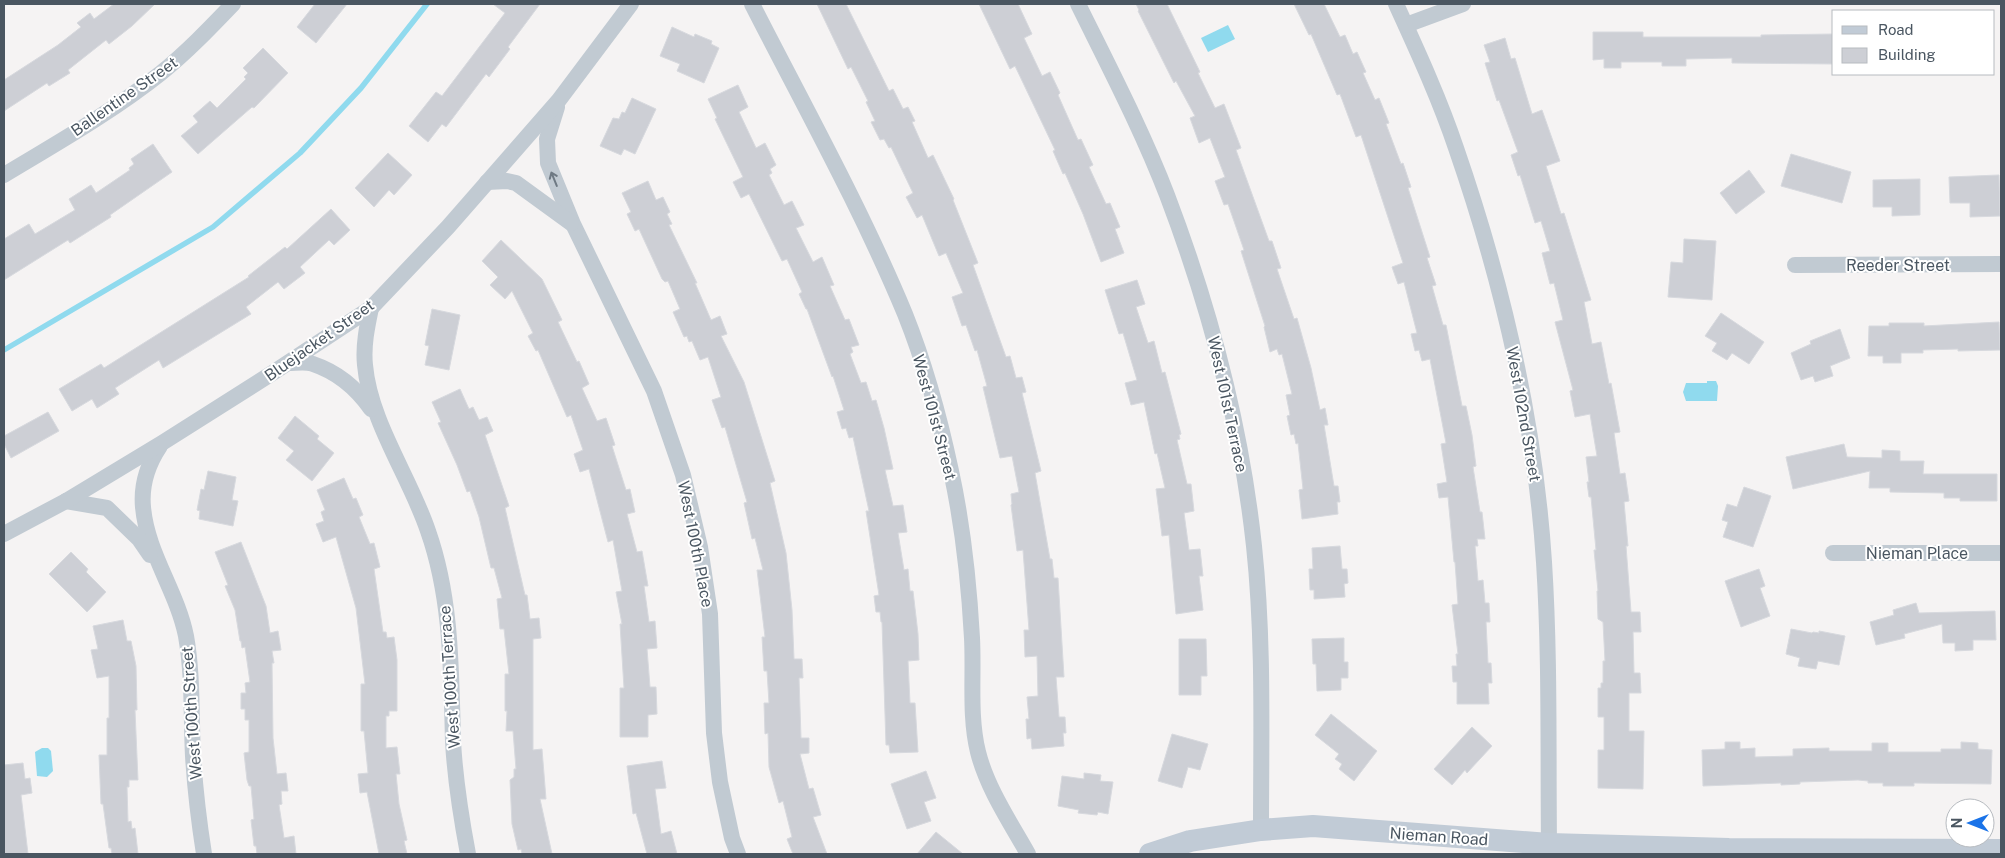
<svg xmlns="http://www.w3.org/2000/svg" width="2005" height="858" font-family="'Public Sans',sans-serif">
<rect width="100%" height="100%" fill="#f5f3f3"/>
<g fill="#90daee">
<polygon points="1228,25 1235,39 1208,52 1201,38"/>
<polygon points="1707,381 1716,381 1718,386 1717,401 1686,401 1683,392 1686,383 1707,383"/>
<polygon points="42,748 48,748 51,751 53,771 47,777 37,776 35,752"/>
</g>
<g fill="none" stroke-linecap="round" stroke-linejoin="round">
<polyline stroke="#90daee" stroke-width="5.5" points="4,350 213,227 300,153 361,88 427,4"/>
</g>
<g fill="#cdcfd5" stroke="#d7d9de">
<polygon points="114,4 155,4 132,26 109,44 106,40 68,70 70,73 49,86 47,83 4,111 4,80 58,45 81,27 77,23 90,13 94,19"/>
<polygon points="315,4 347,4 316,43 297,27"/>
<polygon points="493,4 540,4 508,47 510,49 489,77 486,74 446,127 442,124 428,142 409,126 436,92 442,96 505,13"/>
<polygon points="817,4 846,4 889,91 893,89 903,109 908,107 915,121 912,122 928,158 933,155 954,199 953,200 978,263 973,265 1006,357 1010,356 1016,378 1022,377 1026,392 1022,393 1041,471 1035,473 1050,559 1052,559 1054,578 1058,578 1064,677 1056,677 1059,717 1065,717 1066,733 1063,733 1064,746 1032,749 1031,738 1027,739 1026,719 1029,719 1027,697 1038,696 1037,656 1025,657 1024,630 1029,630 1023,550 1017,551 1011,505 1012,504 1011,494 1019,492 1012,456 1000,458 983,387 987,386 977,350 975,351 966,325 962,326 952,297 963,293 946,253 939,256 922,215 917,218 906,197 913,193 891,147 889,148 884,139 880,140 871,122 875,121 866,102 868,101 851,67 848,69"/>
<polygon points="979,4 1018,4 1032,34 1024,38 1042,76 1050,72 1060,93 1058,95 1078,140 1081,139 1093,165 1089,167 1106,204 1110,203 1120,227 1115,229 1124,253 1101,262 1083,214 1065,173 1063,174 1053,151 1055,150 1015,66 1010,69"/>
<polygon points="1136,4 1167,4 1200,72 1198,73 1215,108 1224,104 1241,148 1236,150 1269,241 1272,241 1281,268 1277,269 1294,319 1297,318 1311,368 1320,410 1325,408 1328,425 1324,425 1334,486 1338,486 1340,502 1337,502 1338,514 1302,519 1299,490 1303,489 1298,443 1296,444 1294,434 1291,435 1287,416 1290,415 1286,395 1292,394 1282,354 1279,355 1277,349 1270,352 1264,327 1265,326 1241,251 1244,250 1228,204 1224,205 1215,181 1225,177 1210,138 1199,143 1190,118 1195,116 1176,81 1174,83 1138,11 1139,10"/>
<polygon points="1294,4 1324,4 1340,37 1345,35 1353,54 1357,52 1366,72 1363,73 1375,100 1379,98 1389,123 1386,124 1401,164 1403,163 1411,187 1408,188 1430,257 1427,258 1436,285 1432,286 1443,325 1446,325 1462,406 1466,406 1472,435 1476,466 1473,467 1480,512 1482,512 1485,539 1477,539 1478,546 1475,546 1478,581 1483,580 1485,603 1489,603 1490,622 1486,622 1488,663 1491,663 1492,683 1488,683 1489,704 1457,704 1457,682 1453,682 1452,666 1457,666 1456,654 1458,654 1452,605 1458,604 1455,562 1454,562 1448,497 1439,498 1437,484 1447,482 1441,444 1446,443 1430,359 1422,361 1419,350 1415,351 1411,334 1417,333 1404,282 1398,284 1392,267 1403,263 1361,135 1356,137 1340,94 1337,95 1311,34 1309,35"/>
<polygon points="672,27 694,37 695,34 712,41 711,44 719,48 704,83 677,71 680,64 660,56"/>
<polygon points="1593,32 1643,32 1643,37 1761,37 1761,35 1834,34 1834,64 1732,63 1732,58 1686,59 1686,66 1662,66 1662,62 1621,62 1621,68 1604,68 1604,59 1593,60"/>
<polygon points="1505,38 1511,59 1515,58 1532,114 1542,110 1560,161 1546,166 1561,214 1564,213 1591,300 1584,302 1592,344 1601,342 1609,384 1611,383 1620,432 1614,433 1620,474 1625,473 1629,501 1624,502 1628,546 1626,546 1631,612 1640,612 1641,632 1633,632 1634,673 1640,673 1641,693 1629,693 1629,731 1644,731 1643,789 1598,788 1598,750 1604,750 1604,717 1598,717 1598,688 1601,688 1601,683 1603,683 1603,661 1605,661 1603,622 1598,619 1597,591 1598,591 1594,550 1596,550 1591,497 1589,497 1587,482 1589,482 1586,457 1597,456 1590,414 1575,417 1570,391 1573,390 1555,322 1563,320 1554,283 1550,284 1542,253 1550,251 1541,221 1535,223 1520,175 1518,176 1511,155 1518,152 1499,100 1497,101 1485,63 1490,62 1484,45"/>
<polygon points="263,48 288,73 254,108 252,107 198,154 181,136 198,122 193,116 210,101 217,108 246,79 244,77 248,73 243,68"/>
<polygon points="738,85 748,107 739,112 756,148 765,143 776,165 770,169 772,173 769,175 784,205 792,201 804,225 796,228 813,262 822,257 834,285 830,286 845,320 849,319 859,345 851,347 853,352 850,354 861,383 866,382 872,401 876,400 884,428 893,469 885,470 893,506 903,505 907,532 898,533 904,570 908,569 910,591 913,591 918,634 919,660 908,661 910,703 915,703 918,752 890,753 889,745 886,745 882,622 881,622 880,612 876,612 874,596 879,595 866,511 869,511 853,437 849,438 846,428 842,429 837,412 844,410 833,376 832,377 807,309 806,309 799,294 802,292 787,259 782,261 749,194 741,198 733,182 743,177 715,119 717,118 708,99"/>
<polygon points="632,98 656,109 635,154 624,149 621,155 600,146 613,118 619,119 622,112 625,113"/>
<polygon points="153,144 172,172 110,215 111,217 70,243 68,240 4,280 4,239 29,224 35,234 75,210 69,199 91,185 96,193 130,170 129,168 134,164 131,159"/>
<polygon points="388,153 412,175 394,195 389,190 374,207 355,188"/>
<polygon points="1791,154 1851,172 1842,203 1781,186"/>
<polygon points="1749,170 1765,192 1736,214 1720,193"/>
<polygon points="1999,175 2000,216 1970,217 1970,203 1950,203 1949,177"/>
<polygon points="1920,179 1920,215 1892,216 1892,207 1873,207 1873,180"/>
<polygon points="648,181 656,200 663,197 670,212 667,214 672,224 669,225 697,283 695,283 711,320 720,316 727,334 721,336 744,382 775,481 770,483 786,553 792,610 794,659 802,659 803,678 799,678 801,738 809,738 809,753 800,754 809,789 813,788 821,815 813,817 827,854 793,854 787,839 792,837 783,801 779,803 769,767 768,733 765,734 764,703 769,703 767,671 764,671 762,637 765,637 757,570 763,570 755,538 752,539 744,503 747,502 725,427 722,428 712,400 721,397 708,357 700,360 692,341 689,342 687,336 684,337 673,312 680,309 668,281 665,282 662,279 639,229 635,231 627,214 631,212 622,193"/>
<polygon points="331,209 350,230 334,245 329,240 300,267 305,273 284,289 278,282 246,307 251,314 163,368 159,360 115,388 119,394 97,408 92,399 72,411 59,389 101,364 104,368 249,277 248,276 285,247 287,249"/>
<polygon points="1684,239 1716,241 1712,300 1668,297 1671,262 1683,263"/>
<polygon points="501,240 542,279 562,320 558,322 577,362 579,361 589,384 582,388 597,421 606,418 615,445 612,446 626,490 630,489 635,512 627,514 637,552 642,551 648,586 644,586 649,622 655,621 657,648 647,649 650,687 656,687 657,714 648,715 648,737 620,737 620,688 624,688 620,624 622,624 616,592 622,591 613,540 608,542 589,469 580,472 574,454 583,450 571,415 567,417 538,350 536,351 528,336 533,333 512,291 505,299 490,285 498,277 482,261"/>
<polygon points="1137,280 1145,304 1136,307 1148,343 1154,341 1162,373 1165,372 1181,434 1179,435 1180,439 1177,440 1187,484 1191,484 1194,511 1184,513 1189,550 1200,549 1203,576 1199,576 1203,610 1176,614 1169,535 1162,536 1156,489 1165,488 1157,453 1155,454 1144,402 1131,405 1125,383 1137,380 1123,333 1119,334 1105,290"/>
<polygon points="432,309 460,315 449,370 425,365 429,346 425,345"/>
<polygon points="1721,313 1764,342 1749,364 1732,353 1727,360 1712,351 1717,343 1705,336"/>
<polygon points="1999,322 2000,350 1958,351 1958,349 1923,350 1923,353 1901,353 1901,363 1883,363 1883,356 1868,356 1869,326 1889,326 1889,323 1924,323 1924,326"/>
<polygon points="1840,329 1850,358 1830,366 1833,376 1815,382 1813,376 1801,380 1791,353 1811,344 1810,341"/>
<polygon points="460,389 469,409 473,407 479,420 487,417 493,431 485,435 509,506 505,508 525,595 527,595 530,619 539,618 541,638 533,639 533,750 542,749 546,799 540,799 552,854 522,854 521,849 518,850 512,824 510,780 514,777 514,769 516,769 513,731 506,731 507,711 505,711 505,674 509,674 504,629 500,629 497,599 502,598 494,568 491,568 479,517 470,491 467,492 457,465 438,423 441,422 432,402"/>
<polygon points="48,412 59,431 11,458 4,444 4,436"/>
<polygon points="295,416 319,436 317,439 334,453 312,481 286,460 294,451 278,438"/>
<polygon points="1844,444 1847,457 1882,458 1882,450 1900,451 1900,461 1924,461 1923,474 1997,474 1997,501 1960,501 1960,498 1944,498 1944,493 1890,492 1890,488 1869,488 1870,471 1793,489 1786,457"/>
<polygon points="208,471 236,477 232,500 238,501 233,526 199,519 200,511 197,510 201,489 204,490"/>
<polygon points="344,478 353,499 356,498 363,515 359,517 370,544 374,543 380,567 374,569 383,632 386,632 387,638 394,637 397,660 397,711 389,711 389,716 386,716 386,748 397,747 400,774 396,774 399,804 407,840 404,841 407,854 379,854 367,792 360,793 358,774 368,773 364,731 361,731 361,684 365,684 356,608 336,537 323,542 316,524 324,521 321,512 325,510 317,490"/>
<polygon points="1744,487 1771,496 1753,547 1723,537 1728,522 1722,520 1727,504 1737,507"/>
<polygon points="241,542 266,606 270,633 278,631 281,650 272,651 274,663 272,663 273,738 277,774 286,773 288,791 281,791 282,804 279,805 284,838 294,836 296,854 257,854 256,846 254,846 251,820 254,819 251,786 249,786 247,780 244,753 249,752 249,720 245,720 245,709 241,709 241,693 246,693 245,683 250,682 245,647 242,648 241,641 240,641 235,610 225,586 228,585 215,552"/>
<polygon points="1340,546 1342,569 1347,569 1348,583 1344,584 1345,597 1314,599 1314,590 1310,590 1309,569 1313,569 1312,548"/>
<polygon points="71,552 88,569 86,572 106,592 87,612 49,574"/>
<polygon points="1759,569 1765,586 1760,588 1770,616 1741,627 1725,581"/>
<polygon points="1916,603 1919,613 1995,611 1996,640 1973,640 1973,650 1955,651 1955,643 1943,643 1942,624 1904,634 1905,638 1876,645 1870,622 1894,615 1893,610"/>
<polygon points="123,620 127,641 131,641 136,666 137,710 135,710 138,780 129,780 129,787 127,787 128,822 131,821 132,829 135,828 138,854 112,854 111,848 109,848 103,804 101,804 99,755 107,755 107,718 109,718 109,676 97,678 91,650 98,649 93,626"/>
<polygon points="1791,629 1812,633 1813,632 1819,633 1819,631 1845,636 1839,665 1818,661 1816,669 1798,666 1800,658 1786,654"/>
<polygon points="1344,638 1344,662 1348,662 1348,678 1341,678 1341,690 1317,691 1316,664 1313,664 1312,639"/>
<polygon points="1179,639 1206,639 1207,676 1201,676 1201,695 1179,695"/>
<polygon points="1331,714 1377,751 1354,781 1339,769 1342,764 1335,759 1339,754 1315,735"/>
<polygon points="1472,727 1492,746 1467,773 1465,770 1452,785 1434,769"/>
<polygon points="1172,734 1208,744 1200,770 1188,767 1182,788 1158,781"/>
<polygon points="1725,742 1740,742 1740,749 1755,748 1755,757 1793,756 1793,749 1829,748 1829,751 1872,751 1872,743 1888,743 1888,752 1941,752 1941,749 1961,749 1961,742 1978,743 1978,749 1992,750 1991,784 1914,783 1914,786 1883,786 1883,783 1868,783 1868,781 1858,780 1800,782 1800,784 1781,785 1781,783 1703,786 1702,750 1725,749"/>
<polygon points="662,761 666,788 655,789 661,834 671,831 677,854 647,854 636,813 633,814 627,766"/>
<polygon points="23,763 25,779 30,778 32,793 21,795 28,854 4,854 4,765"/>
<polygon points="926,771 936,798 924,802 931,821 907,829 891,784"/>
<polygon points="1084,773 1101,775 1100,781 1113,782 1108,814 1098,812 1097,815 1078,813 1079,810 1058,806 1062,776 1084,779"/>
<polygon points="936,832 963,854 917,854"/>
</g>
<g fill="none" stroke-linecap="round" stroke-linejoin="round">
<g stroke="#c1cad2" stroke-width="16">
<path d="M752,4C804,106 861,208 905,314C925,364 940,419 951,471C963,526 969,583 972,638C974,675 969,716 978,752C987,788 1010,822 1028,854"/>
<path d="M1078,4C1109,67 1142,130 1167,195C1210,308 1241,425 1254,546C1264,640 1261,735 1261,830"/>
<path d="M1396,4C1417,50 1440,100 1456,148C1502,281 1535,422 1544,562C1550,656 1548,750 1549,844"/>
<polyline points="1406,25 1463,4"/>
<polyline points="557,107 547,139 548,163 573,224 654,391 683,475 700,547 710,614 714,733 720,782 732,838 738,854"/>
<path d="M4,175C57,143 112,112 161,73C187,52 210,28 233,4"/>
<polyline points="487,182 507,181 516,183 571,223"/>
<polyline points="1795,265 2001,264"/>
<path d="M371,308C367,327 363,346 365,365C370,422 410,477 428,531C452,599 451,671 453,741C455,779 461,817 468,854"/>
<path d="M289,363C296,363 306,361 313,364C337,372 357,389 371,409"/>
<path d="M160,446C148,464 141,485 143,507C147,553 177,591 186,636C193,676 191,716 193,756C195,789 199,822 204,854"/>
<polyline points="66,501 107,508 139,539 150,555"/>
<polyline points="4,534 66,501 162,443 274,372 371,308 448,227 559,100 631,4"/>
<polyline points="1833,553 2001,553"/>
</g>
<polyline stroke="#c1cbd6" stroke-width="22" points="1150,854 1190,841 1261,830 1313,826 1549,844 1729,849 2001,850"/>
</g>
<defs><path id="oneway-shaft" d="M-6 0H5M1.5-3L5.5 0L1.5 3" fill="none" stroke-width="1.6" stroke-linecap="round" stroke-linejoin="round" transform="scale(1.25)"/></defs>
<use stroke="#6e7983" href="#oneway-shaft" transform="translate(554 179) rotate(-112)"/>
<g text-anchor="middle" stroke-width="4" stroke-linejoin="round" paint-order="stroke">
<g font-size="16" fill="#4a5661" stroke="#fff">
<text transform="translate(124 96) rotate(-35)" y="6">Ballentine Street</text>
<text x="1898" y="271">Reeder Street</text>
<text transform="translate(319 340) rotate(-35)" y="6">Bluejacket Street</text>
<text transform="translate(1228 404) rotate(78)" y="6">West 101st Terrace</text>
<text transform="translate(1524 414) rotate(80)" y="6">West 102nd Street</text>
<text transform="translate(935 417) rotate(75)" y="6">West 101st Street</text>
<text transform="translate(696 544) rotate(79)" y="6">West 100th Place</text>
<text x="1917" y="559">Nieman Place</text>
<text transform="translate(449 677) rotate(-94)" y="6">West 100th Terrace</text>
<text transform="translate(191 713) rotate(-94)" y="6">West 100th Street</text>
<text transform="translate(1439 836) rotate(4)" y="6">Nieman Road</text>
</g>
</g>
<rect width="2005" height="858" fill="none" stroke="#4a5661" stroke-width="10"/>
<rect x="1832" y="10" width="162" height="65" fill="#ffffff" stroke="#b7bbc0"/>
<rect x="1842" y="26" width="25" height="8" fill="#c1cbd6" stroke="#b7bbc0"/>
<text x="1878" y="35" font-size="15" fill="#4a5661">Road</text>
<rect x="1842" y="48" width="25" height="15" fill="#cdcfd5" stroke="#b7bbc0"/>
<text x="1878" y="60" font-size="15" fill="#4a5661">Building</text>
<g transform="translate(1970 823) rotate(270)"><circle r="24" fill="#ffffff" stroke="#b7bbc0"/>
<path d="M0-4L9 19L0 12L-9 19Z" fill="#1a73e8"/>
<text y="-8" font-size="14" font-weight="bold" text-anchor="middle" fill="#4a5661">N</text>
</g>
</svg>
